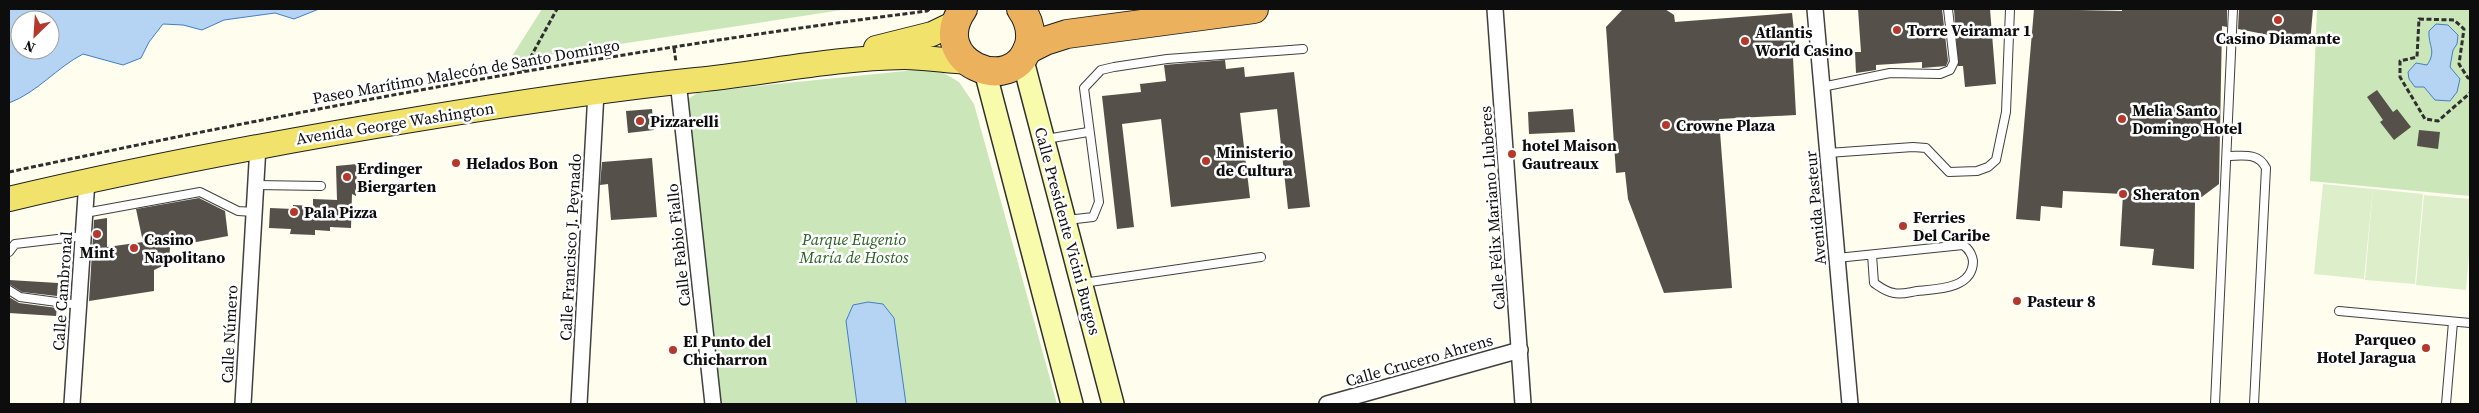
<svg xmlns="http://www.w3.org/2000/svg" width="2479" height="413" font-family="'Source Serif 4',serif">
<rect width="100%" height="100%" fill="#fefdee"/>
<g fill="#cbe7b9">
<polygon points="542,9 848,9 509,61"/>
<polygon points="2317,9 2470,9 2470,196 2310,181"/>
<polygon points="935,68 959,82 974,104 1057,404 715,404 685,112 688,99 699,92"/>
</g>
<g fill="#ddeecb">
<polygon points="2323,184 2373,189 2364,279 2314,274"/>
<polygon points="2373,189 2423,194 2415,284 2365,280"/>
<polygon points="2424,195 2470,199 2470,244 2466,290 2416,285"/>
</g>
<g fill="#b5d4f3" stroke="#407fc6" fill-rule="evenodd">
<path d="M9,9H319L294,19L275,13L224,20L202,30L183,25L163,24L149,42L141,58L123,65L83,54C56,68 38,92 9,103ZM20,20H50V50H20Z"/>
<path d="M2436,24L2448,25L2458,35L2457,44L2453,50L2450,67L2460,79L2457,92L2450,101L2435,100L2424,87H2415L2409,79L2408,72L2416,63L2427,65C2437,51 2428,46 2429,31Z"/>
<polygon points="868,302 883,304 894,318 906,404 857,404 846,321 853,305"/>
</g>
<g fill="#55504a">
<polygon points="1623,9 1665,9 1674,15 1675,22 1792,13 1797,58 1793,58 1796,115 1719,119 1732,288 1664,293 1628,199 1625,172 1616,173 1606,27"/>
<polygon points="1858,9 1942,9 1948,61 1946,66 1922,68 1922,62 1876,65 1876,70 1856,73 1855,52 1861,52"/>
<polygon points="1954,9 1990,9 1996,84 1965,87 1963,66 1958,66"/>
<polygon points="2034,9 2122,11 2122,9 2227,9 2227,27 2222,26 2219,184 2195,202 2194,269 2152,265 2154,249 2120,246 2123,194 2063,191 2062,208 2041,206 2040,221 2016,219"/>
<polygon points="2239,9 2313,9 2310,43 2238,29"/>
<polygon points="1225,60 1226,69 1244,67 1245,77 1294,72 1310,207 1288,209 1277,109 1240,113 1250,198 1171,207 1161,119 1122,124 1134,227 1117,229 1102,96 1141,92 1140,84 1166,81 1164,65"/>
<polygon points="2377,90 2393,112 2397,109 2411,127 2394,140 2380,122 2383,120 2367,97"/>
<polygon points="652,109 654,130 628,133 626,111"/>
<polygon points="1573,109 1575,132 1529,134 1528,112"/>
<polygon points="2419,130 2440,132 2438,149 2417,146"/>
<polygon points="652,158 657,217 611,220 608,184 600,185 602,162"/>
<polygon points="357,164 356,196 352,194 351,228 330,227 330,231 315,230 315,235 290,234 291,229 269,228 270,208 293,209 293,205 313,206 313,199 337,200 336,166"/>
<polygon points="199,198 225,211 228,236 170,247 169,263 154,270 154,291 89,301 94,220 107,218 107,247 143,242 136,209"/>
<polygon points="9,280 58,283 57,296 22,292 9,284"/>
<polygon points="9,297 19,303 57,308 56,316 9,313"/>
</g>
<g fill="none" stroke-linecap="round" stroke-linejoin="round">
<defs>
<g id="lane">
<polyline points="1822,87 1890,73 1940,74 1950,70 1954,62 1948,9"/>
<polyline points="1046,139 1088,132"/>
<polyline points="1828,153 1913,147 1926,148 1949,172 1977,171 1988,167 1996,160 2006,112 2010,9"/>
<path d="M2227,156C2243,156 2258,152 2266,168L2254,404"/>
<polyline points="256,185 321,186"/>
<polyline points="85,213 200,192 238,211 254,212"/>
<polyline points="1067,220 1093,217 1099,202 1084,88 1101,70 1114,67 1167,59 1303,49"/>
<polyline points="9,252 15,244 83,236"/>
<path d="M1837,258L1963,245C1969,249 1972,254 1973,261C1973,289 1937,289 1917,291C1910,292 1901,295 1894,293C1886,292 1880,287 1874,283L1872,255"/>
<polyline points="1083,283 1261,257"/>
<polyline points="9,290 20,297 79,305"/>
<polyline points="2339,311 2470,323"/>
<polyline points="2215,404 2233,9"/>
<polyline points="2446,404 2453,322"/>
</g>
<g id="street">
<polyline points="1495,9 1523,404"/>
<polyline points="1815,9 1850,404"/>
<polyline points="678,81 713,404"/>
<polyline points="72,404 87,180"/>
<polyline points="243,404 258,146"/>
<polyline points="579,404 596,92"/>
<polyline points="1327,404 1520,350"/>
</g>
<g id="secondary">
<polyline points="1022,57 1113,404"/>
<polyline points="985,71 1072,404"/>
</g>
<g id="primary">
<polyline points="876,48 932,34 955,23"/>
<path d="M9,199C140,168 273,143 406,121C502,105 599,90 696,80C765,73 834,58 904,57C925,57 947,61 968,62"/>
</g>
<g id="highway">
<path d="M963,9C926,61 1013,99 1029,45C1032,32 1029,20 1021,9"/>
<polyline points="1027,50 1045,41 1067,34 1254,9"/>
</g>
</defs>
<use href="#lane" stroke="#404040" stroke-width="10"/>
<use href="#street" stroke="#404040" stroke-width="18"/>
<use href="#secondary" stroke="#2f2f2f" stroke-width="24"/>
<use href="#primary" stroke="#1e1e1e" stroke-width="26"/>
<use href="#highway" stroke="#1e1e1e" stroke-width="30"/>
<g stroke="#2f2f2f" stroke-width="3" stroke-dasharray="5 2.5" stroke-linecap="butt">
<polyline points="674,48 676,62"/>
<polyline points="523,71 557,9"/>
<polyline points="2470,78 2468,78 2459,64 2464,29 2454,20 2419,19 2417,57 2400,61 2400,77 2425,119 2438,121 2470,93"/>
<path d="M9,172C313,107 619,50 927,11L930,9"/>
</g>
<use href="#lane" stroke="#fff" stroke-width="8"/>
<use href="#street" stroke="#fff" stroke-width="15"/>
<use href="#secondary" stroke="#f9fbac" stroke-width="21"/>
<use href="#primary" stroke="#f1e26b" stroke-width="24"/>
<use href="#highway" stroke="#ecb15d" stroke-width="28"/>
</g>
<g fill="#b5382c" stroke="#fff" stroke-width="2">
<circle cx="2278" cy="20" r="5"/>
<circle cx="1897" cy="30" r="5"/>
<circle cx="1745" cy="41" r="5"/>
<circle cx="2122" cy="119" r="5"/>
<circle cx="640" cy="121" r="5"/>
<circle cx="1666" cy="125" r="5"/>
<circle cx="1512" cy="154" r="5"/>
<circle cx="1206" cy="161" r="5"/>
<circle cx="456" cy="163" r="5"/>
<circle cx="347" cy="177" r="5"/>
<circle cx="2123" cy="194" r="5"/>
<circle cx="294" cy="212" r="5"/>
<circle cx="1903" cy="226" r="5"/>
<circle cx="97" cy="234" r="5"/>
<circle cx="134" cy="248" r="5"/>
<circle cx="2017" cy="301" r="5"/>
<circle cx="2426" cy="348" r="5"/>
<circle cx="673" cy="350" r="5"/>
</g>
<g text-anchor="middle" stroke-width="5" stroke-linejoin="round" paint-order="stroke">
<g font-size="16" font-weight="bold" fill="#0d0d0d" stroke="#fff" text-anchor="start">
<text x="1907" y="36">Torre Veiramar 1</text>
<text x="1755" y="38">Atlantis<tspan x="1755" dy="18">World Casino</tspan></text>
<text x="2278" y="44" text-anchor="middle">Casino Diamante</text>
<text x="2132" y="116">Melia Santo<tspan x="2132" dy="18">Domingo Hotel</tspan></text>
<text x="650" y="127">Pizzarelli</text>
<text x="1676" y="131">Crowne Plaza</text>
<text x="1522" y="151">hotel Maison<tspan x="1522" dy="18">Gautreaux</tspan></text>
<text x="1216" y="158">Ministerio<tspan x="1216" dy="18">de Cultura</tspan></text>
<text x="466" y="169">Helados Bon</text>
<text x="357" y="174">Erdinger<tspan x="357" dy="18">Biergarten</tspan></text>
<text x="2133" y="200">Sheraton</text>
<text x="304" y="218">Pala Pizza</text>
<text x="1913" y="223">Ferries<tspan x="1913" dy="18">Del Caribe</tspan></text>
<text x="144" y="245">Casino<tspan x="144" dy="18">Napolitano</tspan></text>
<text x="97" y="258" text-anchor="middle">Mint</text>
<text x="2027" y="307">Pasteur 8</text>
<text x="2416" y="345" text-anchor="end">Parqueo<tspan x="2416" dy="18">Hotel Jaragua</tspan></text>
<text x="683" y="347">El Punto del<tspan x="683" dy="18">Chicharron</tspan></text>
</g>
<g font-size="16" fill="#0d0d0d" stroke="#fff">
<text transform="translate(466 71) rotate(-10)" y="6">Paseo Marítimo Malecón de Santo Domingo</text>
<text transform="translate(395 123) rotate(-9)" y="6">Avenida George Washington</text>
<text transform="translate(1492 208) rotate(-94)" y="6">Calle Félix Mariano Lluberes</text>
<text transform="translate(1815 208) rotate(-95)" y="6">Avenida Pasteur</text>
<text transform="translate(1068 231) rotate(75)" y="6">Calle Presidente Vicini Burgos</text>
<text transform="translate(678 245) rotate(-96)" y="6">Calle Fabio Fiallo</text>
<text transform="translate(570 247) rotate(-87)" y="6">Calle Francisco J. Peynado</text>
<text transform="translate(62 291) rotate(-86)" y="6">Calle Cambronal</text>
<text transform="translate(229 334) rotate(-87)" y="6">Calle Número</text>
<text transform="translate(1419 360) rotate(-16)" y="6">Calle Crucero Ahrens</text>
</g>
<g font-size="16" font-style="italic" fill="#266121" stroke="#fff">
<text x="854" y="245">Parque Eugenio<tspan x="854" dy="18">María de Hostos</tspan></text>
</g>
</g>
<rect width="2479" height="413" fill="none" stroke="#0d0d0d" stroke-width="20"/>
<g transform="translate(35 35) rotate(205)"><circle r="24" fill="#ffffff" stroke="#9e9e9e"/>
<path d="M0-4L9 19L0 12L-9 19Z" fill="#b5382c"/>
<text y="-8" font-size="14" font-weight="bold" text-anchor="middle" fill="#0d0d0d">N</text>
</g>
</svg>
